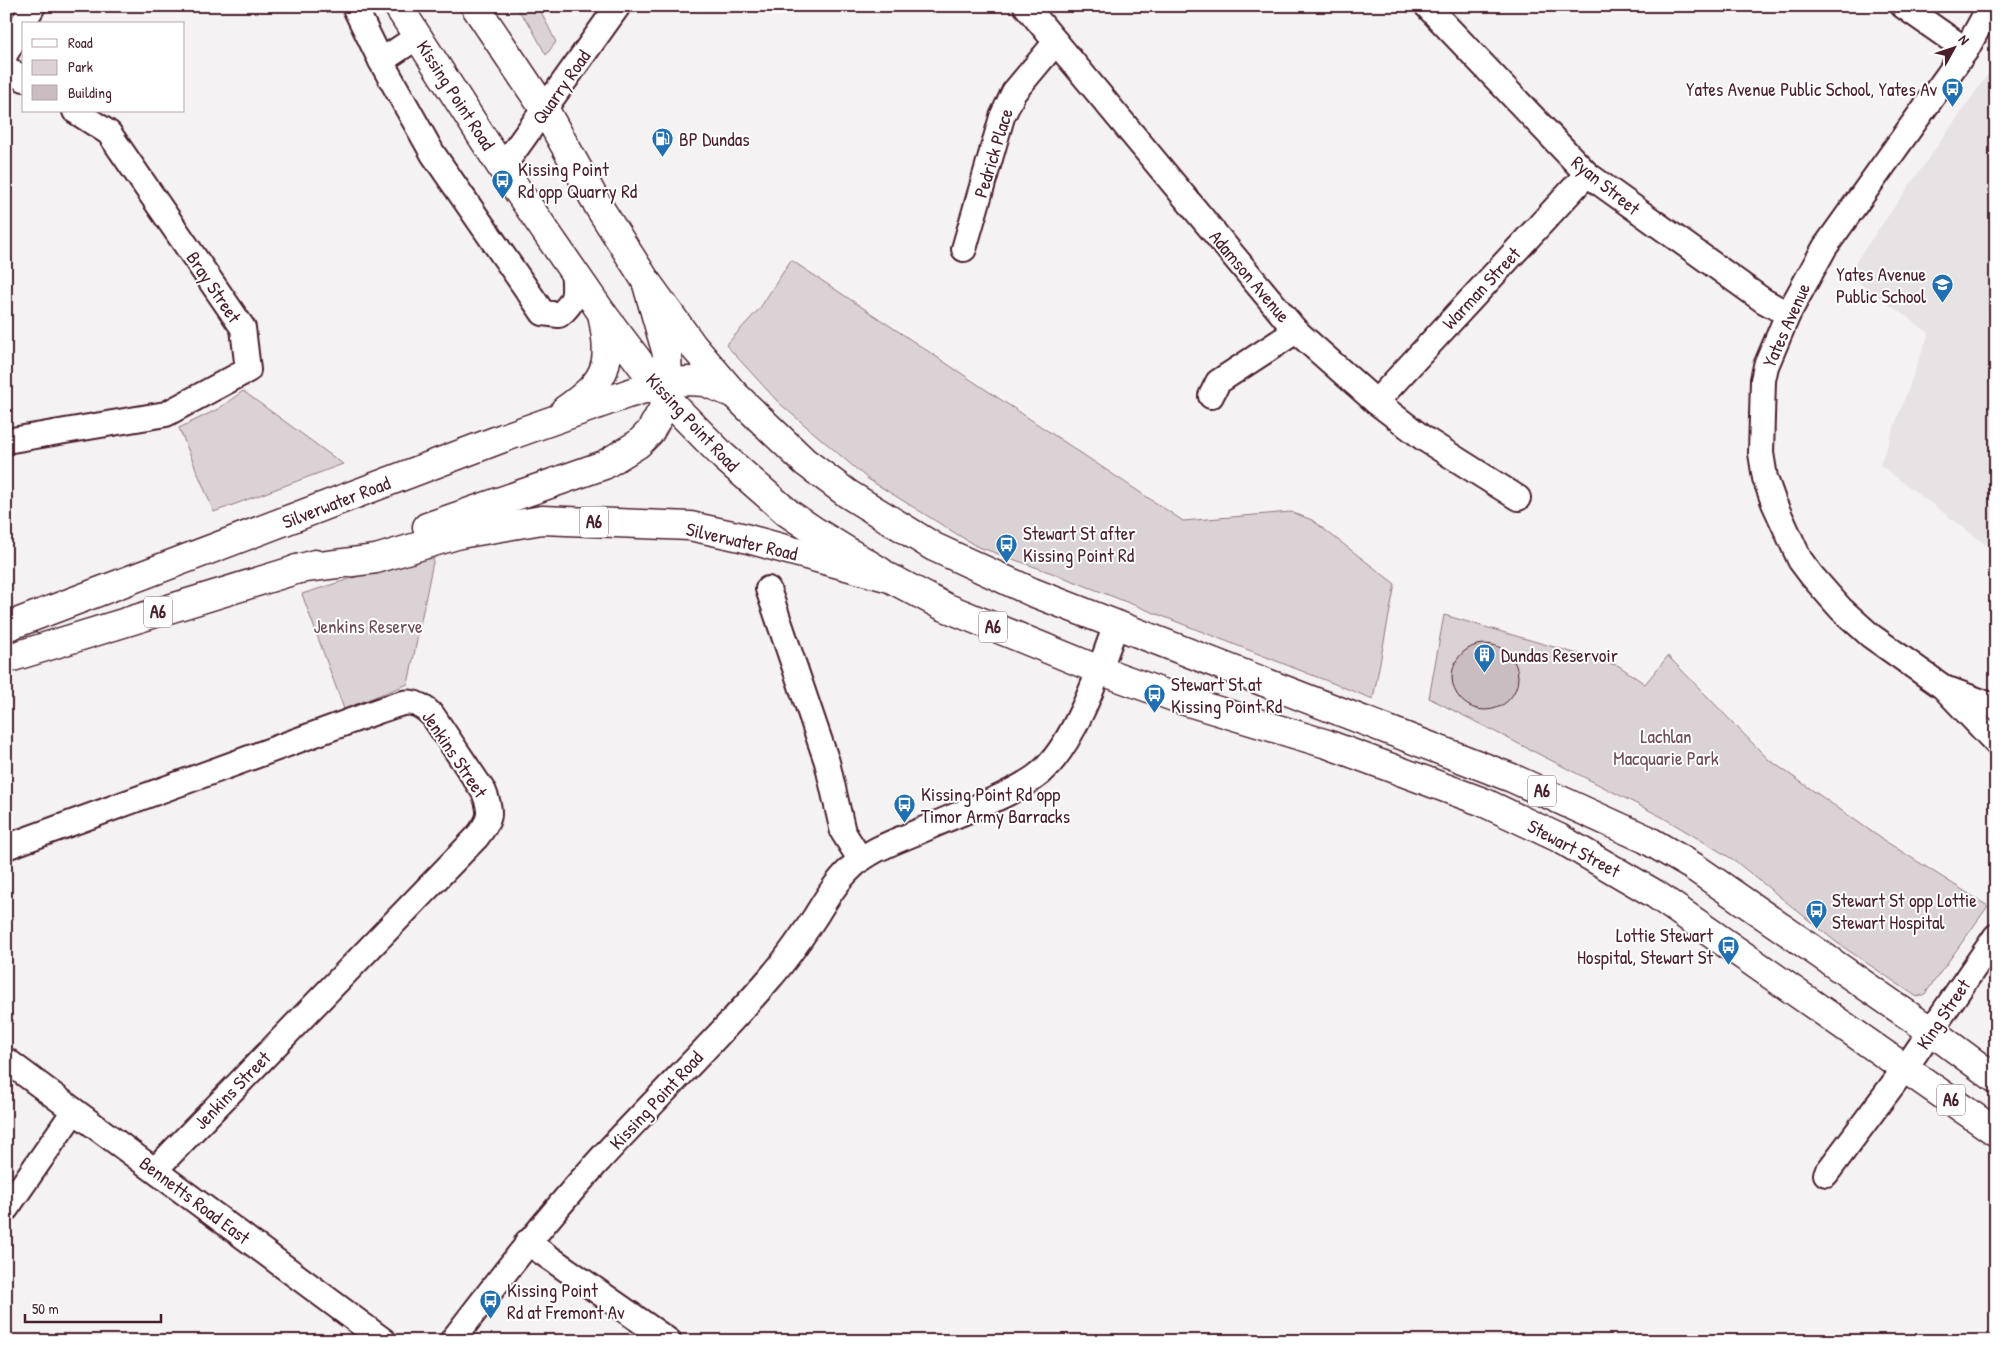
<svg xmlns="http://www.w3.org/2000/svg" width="2002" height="1347" font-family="'Patrick Hand',sans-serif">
<rect width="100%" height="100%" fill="#f4f2f2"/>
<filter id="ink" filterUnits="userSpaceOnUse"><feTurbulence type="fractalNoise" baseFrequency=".02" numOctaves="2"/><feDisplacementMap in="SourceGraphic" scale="10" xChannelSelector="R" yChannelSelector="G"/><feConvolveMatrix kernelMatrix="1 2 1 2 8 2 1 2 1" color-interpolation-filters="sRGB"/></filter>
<g filter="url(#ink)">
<polygon fill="#e7e2e3" points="1996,60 1996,552 1880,465 1929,333 1847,274 1991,70"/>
<g fill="#dbd2d5" stroke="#927880">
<polygon points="515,6 538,6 556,42 546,55 531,27"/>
<polygon points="791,260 1183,521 1291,512 1312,520 1395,584 1373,699 1063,577 976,546 868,479 779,403 726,345 760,308"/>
<polygon points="243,391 343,464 214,512 179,428 218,409"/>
<polygon points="435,552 408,684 344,709 302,594"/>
<polygon points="1444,615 1619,666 1645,684 1668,656 1768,759 1885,841 1988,906 1925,994 1917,997 1836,942 1734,860 1662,817 1429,698"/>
</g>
<circle fill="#cabdc1" stroke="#4a1f2b" cx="1485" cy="677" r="33"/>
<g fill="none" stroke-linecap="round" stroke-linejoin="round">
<defs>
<g id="minor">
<path d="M354,6L382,63L433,154L543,313L559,315C577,301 575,292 573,270"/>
<polyline points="1026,6 1296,331 1376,402 1423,438 1518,498"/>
<polyline points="1427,6 1587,174 1764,301 1788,314"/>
<polyline points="1903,6 1966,50"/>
<polyline points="1990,6 1966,50 1825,247 1788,314 1766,366 1763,380 1761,453 1765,478 1774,503 1800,560 1812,576 1841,609 1871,636 1943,687 1996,743"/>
<polyline points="6,53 33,6"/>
<polyline points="381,61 417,37"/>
<polyline points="6,68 24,79"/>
<polyline points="502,168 618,6"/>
<polyline points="964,249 1002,117 1014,92 1056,42"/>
<polyline points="1211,396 1218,382 1296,331"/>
<polyline points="1376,402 1587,174"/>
<polyline points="6,441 166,414 248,370 243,328 109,133 75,111"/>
<polyline points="768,589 827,762 843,832 860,859"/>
<polyline points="1950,690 1996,707"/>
<path d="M6,847L378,711C404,703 412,695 433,716L484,792C493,814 490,821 476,838L155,1170"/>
<polyline points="6,1060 384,1341"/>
<polyline points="1826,1174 1906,1067 1996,936"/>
<polyline points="6,1209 74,1111"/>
<polyline points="527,1242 669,1341"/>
<path d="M452,1341C498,1281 544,1221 595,1165C652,1102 714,1043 770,978C786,960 801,938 815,917C825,901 835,883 850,869C870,848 903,839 929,827C964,811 1003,799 1034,778C1072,753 1101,667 1116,624"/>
</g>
<g id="major">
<polyline points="398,6 502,168 602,313 668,400 724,457 788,513 816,532 881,572"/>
<polyline points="475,6 545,110 599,207 646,281 693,346 734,394"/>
</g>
<g id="highway">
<path d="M565,410C609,379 612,365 602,313"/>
<polyline points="427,527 604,465 638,444 650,432 668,400 668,382 667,354 646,281"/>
<polyline points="297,569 376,559 460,534 542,520 690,526 741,537 890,578 945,607 1099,670 1182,700 1327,744 1483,802 1559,838 1655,894 1996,1132"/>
<polyline points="6,627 503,438 627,394 668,382 689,381 705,382 734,394 805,462 848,494 934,547 1032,592 1512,778 1646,839 1694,867 1931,1031 1996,1079"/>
<polyline points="6,659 315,564"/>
</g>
</defs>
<use href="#minor" stroke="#4a1f2b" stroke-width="28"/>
<use href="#major" stroke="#4a1f2b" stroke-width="31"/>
<use href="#highway" stroke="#4a1f2b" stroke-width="31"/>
<use href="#minor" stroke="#fff" stroke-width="24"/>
<use href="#major" stroke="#fff" stroke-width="28"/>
<use href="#highway" stroke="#fff" stroke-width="28"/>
</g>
</g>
<defs>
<symbol id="bus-pin" viewBox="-11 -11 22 30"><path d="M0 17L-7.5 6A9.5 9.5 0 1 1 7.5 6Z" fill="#1f6fb2" stroke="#fff"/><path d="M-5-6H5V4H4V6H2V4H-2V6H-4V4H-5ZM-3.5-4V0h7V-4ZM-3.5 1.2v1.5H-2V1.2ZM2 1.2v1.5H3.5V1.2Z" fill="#fff"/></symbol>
<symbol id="fuel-pin" viewBox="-11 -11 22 30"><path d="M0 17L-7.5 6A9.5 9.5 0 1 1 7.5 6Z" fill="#1f6fb2" stroke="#fff"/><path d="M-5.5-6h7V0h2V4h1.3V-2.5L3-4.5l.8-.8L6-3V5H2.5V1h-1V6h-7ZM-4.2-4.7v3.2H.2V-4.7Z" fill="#fff"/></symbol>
<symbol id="school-pin" viewBox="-11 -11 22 30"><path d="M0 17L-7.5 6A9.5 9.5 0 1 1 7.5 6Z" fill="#1f6fb2" stroke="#fff"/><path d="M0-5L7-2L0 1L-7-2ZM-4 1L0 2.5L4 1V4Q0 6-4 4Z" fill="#fff"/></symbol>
<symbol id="building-pin" viewBox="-11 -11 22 30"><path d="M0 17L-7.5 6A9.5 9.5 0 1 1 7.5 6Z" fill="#1f6fb2" stroke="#fff"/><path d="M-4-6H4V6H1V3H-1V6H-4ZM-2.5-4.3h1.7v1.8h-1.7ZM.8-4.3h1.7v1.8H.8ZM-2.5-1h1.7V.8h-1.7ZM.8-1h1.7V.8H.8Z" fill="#fff"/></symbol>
</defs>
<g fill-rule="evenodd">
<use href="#bus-pin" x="1940" y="76" width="25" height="34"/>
<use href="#fuel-pin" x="650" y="126" width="25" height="34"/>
<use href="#bus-pin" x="490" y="168" width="25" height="34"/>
<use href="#school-pin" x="1930" y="272" width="25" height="34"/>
<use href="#bus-pin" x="994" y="532" width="25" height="34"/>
<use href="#building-pin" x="1472" y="642" width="25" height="34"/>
<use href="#bus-pin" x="1142" y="682" width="25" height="34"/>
<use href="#bus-pin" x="892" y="792" width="25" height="34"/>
<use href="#bus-pin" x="1804" y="898" width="25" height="34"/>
<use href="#bus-pin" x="1716" y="934" width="25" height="34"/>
<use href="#bus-pin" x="478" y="1288" width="25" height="34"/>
</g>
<g text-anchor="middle" stroke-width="4" stroke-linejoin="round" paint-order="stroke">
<g fill="#fff" stroke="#80626b" stroke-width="1">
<rect x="580" y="506.5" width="28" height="31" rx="4"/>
<rect x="144" y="596.5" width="28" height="31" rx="4"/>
<rect x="979" y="611.5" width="28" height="31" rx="4"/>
<rect x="1528" y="775.5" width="28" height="31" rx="4"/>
<rect x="1937" y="1084.5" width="28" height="31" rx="4"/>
</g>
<g font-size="18" font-weight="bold" fill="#4a1f2b">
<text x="594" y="528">A6</text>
<text x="158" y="618">A6</text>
<text x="993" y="633">A6</text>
<text x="1542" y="797">A6</text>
<text x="1951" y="1106">A6</text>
</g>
<g font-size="19" fill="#4a1f2b" stroke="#fff">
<text transform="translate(561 87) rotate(-55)" y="7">Quarry Road</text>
<text transform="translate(456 95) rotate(57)" y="7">Kissing Point Road</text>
<text transform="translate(993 153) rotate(-73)" y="7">Pedrick Place</text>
<text transform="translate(1606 185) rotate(39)" y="7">Ryan Street</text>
<text transform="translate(1250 276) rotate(50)" y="7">Adamson Avenue</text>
<text transform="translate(214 287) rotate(56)" y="7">Bray Street</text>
<text transform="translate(1481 288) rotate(-47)" y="7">Warman Street</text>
<text transform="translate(1786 325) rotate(-66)" y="7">Yates Avenue</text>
<text transform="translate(693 422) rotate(47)" y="7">Kissing Point Road</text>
<text transform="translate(336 502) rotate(-21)" y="7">Silverwater Road</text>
<text transform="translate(742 541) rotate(13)" y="7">Silverwater Road</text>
<text transform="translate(455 754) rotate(56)" y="7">Jenkins Street</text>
<text transform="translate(1574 848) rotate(28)" y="7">Stewart Street</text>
<text transform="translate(1943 1014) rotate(-56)" y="7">King Street</text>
<text transform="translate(232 1090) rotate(-46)" y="7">Jenkins Street</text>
<text transform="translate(656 1100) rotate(-47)" y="7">Kissing Point Road</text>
<text transform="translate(195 1200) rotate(37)" y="7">Bennetts Road East</text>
</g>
<g font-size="19" fill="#4a1f2b" stroke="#fff" text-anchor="start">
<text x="1937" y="96" text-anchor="end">Yates Avenue Public School, Yates Av</text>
<text x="679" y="146">BP Dundas</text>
<text x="518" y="176">Kissing Point<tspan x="518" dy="22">Rd opp Quarry Rd</tspan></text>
<text x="1926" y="281" text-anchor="end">Yates Avenue<tspan x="1926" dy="22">Public School</tspan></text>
<text x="1023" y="540">Stewart St after<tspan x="1023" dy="22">Kissing Point Rd</tspan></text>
<text x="1501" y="662">Dundas Reservoir</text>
<text x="1171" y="691">Stewart St at<tspan x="1171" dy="22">Kissing Point Rd</tspan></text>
<text x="921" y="801">Kissing Point Rd opp<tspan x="921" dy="22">Timor Army Barracks</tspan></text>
<text x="1832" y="907">Stewart St opp Lottie<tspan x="1832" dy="22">Stewart Hospital</tspan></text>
<text x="1713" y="942" text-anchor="end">Lottie Stewart<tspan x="1713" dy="22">Hospital, Stewart St</tspan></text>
<text x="507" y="1297">Kissing Point<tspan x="507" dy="22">Rd at Fremont Av</tspan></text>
</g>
<g font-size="19" fill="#6e4c56" stroke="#fff">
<text x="368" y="633">Jenkins Reserve</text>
<text x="1666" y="743">Lachlan<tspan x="1666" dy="22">Macquarie Park</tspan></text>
</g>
</g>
<rect width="2002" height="1347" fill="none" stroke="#fff" stroke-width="25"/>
<rect x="12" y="12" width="1977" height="1322" fill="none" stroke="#4a1f2b" stroke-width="2" filter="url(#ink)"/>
<rect x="22" y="22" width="162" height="90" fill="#ffffff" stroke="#b7a5aa"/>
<rect x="32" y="39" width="25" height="8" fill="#ffffff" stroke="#b7a5aa"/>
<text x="68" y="48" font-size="15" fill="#4a1f2b">Road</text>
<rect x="32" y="60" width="25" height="15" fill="#dbd2d5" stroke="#b7a5aa"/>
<text x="68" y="72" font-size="15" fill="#4a1f2b">Park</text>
<rect x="32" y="85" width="25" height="15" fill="#cabdc1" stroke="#b7a5aa"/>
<text x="68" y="98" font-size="15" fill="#4a1f2b">Building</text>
<g transform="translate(1954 48) rotate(50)" stroke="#ffffff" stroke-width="4" paint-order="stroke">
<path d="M0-4L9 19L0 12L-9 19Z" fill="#4a1f2b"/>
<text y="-8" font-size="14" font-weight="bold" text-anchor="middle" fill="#4a1f2b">N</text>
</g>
<path d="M25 1314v8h136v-8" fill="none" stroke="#4a1f2b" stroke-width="2.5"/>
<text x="32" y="1314" font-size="15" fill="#4a1f2b" stroke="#ffffff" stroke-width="4" paint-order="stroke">50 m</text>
</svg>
